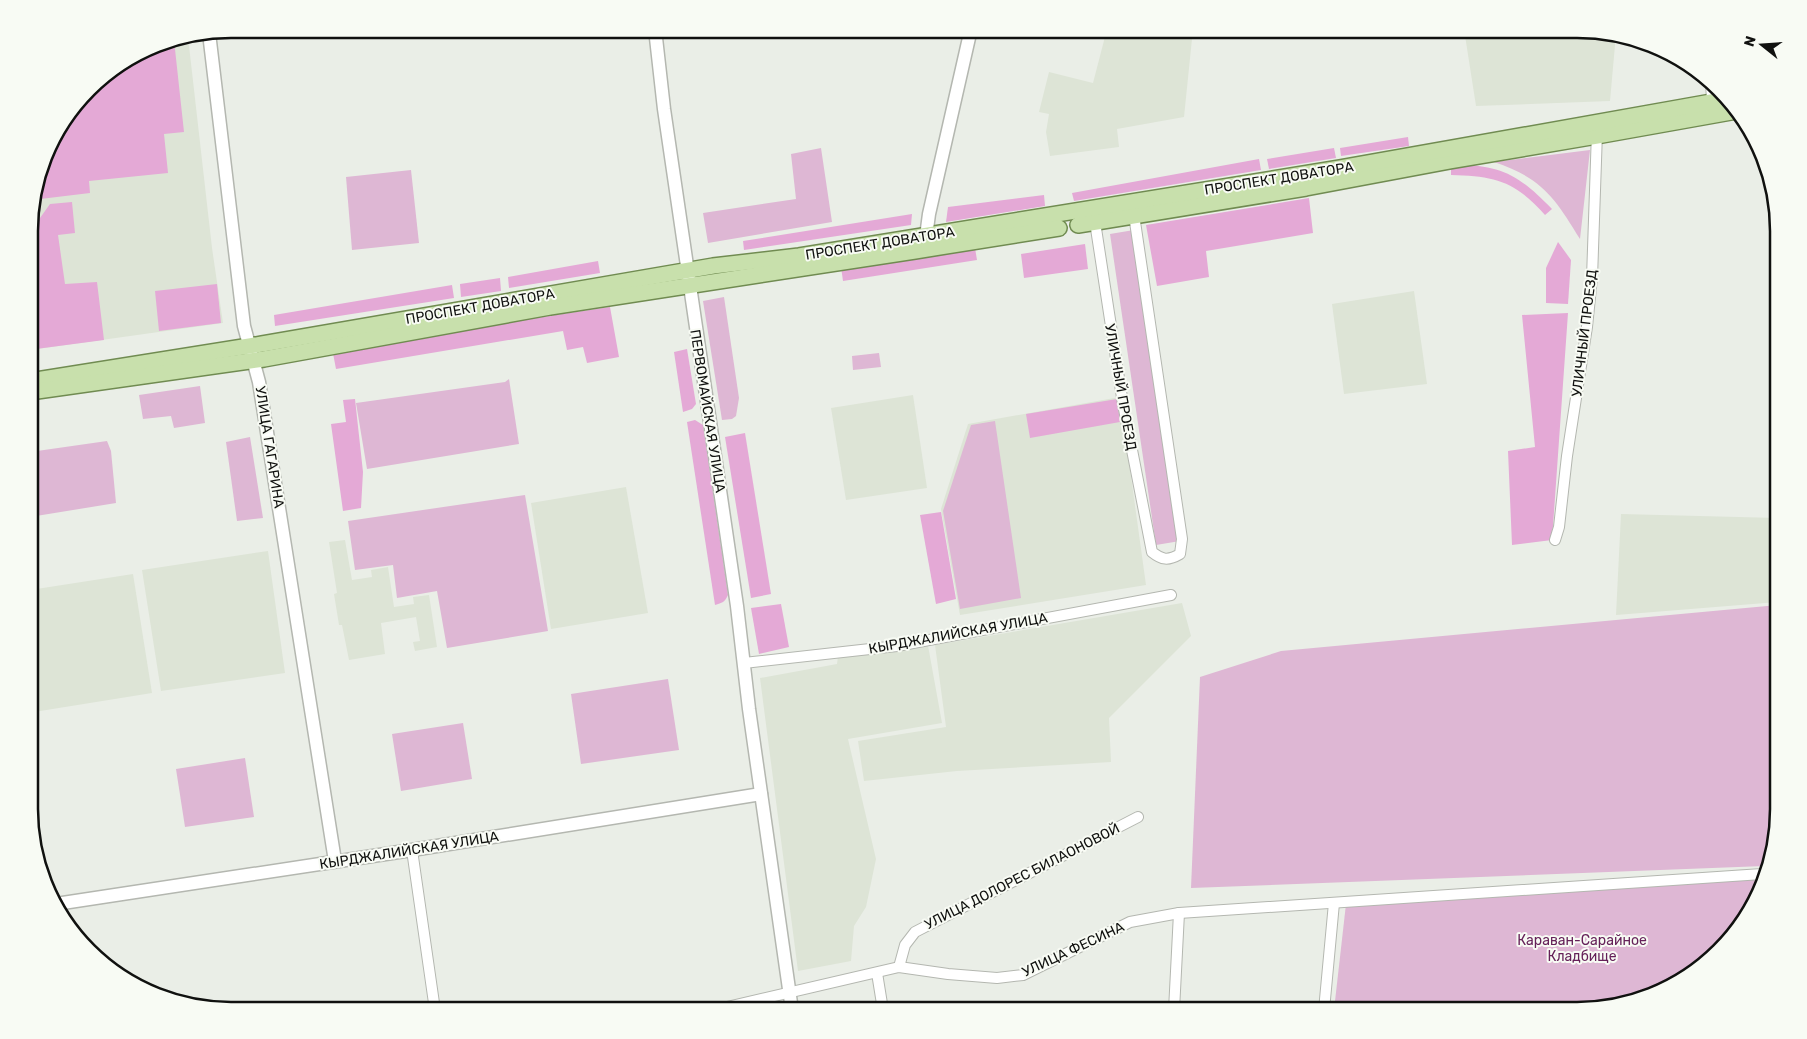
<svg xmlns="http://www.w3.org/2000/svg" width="1807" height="1039" font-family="Rubik,sans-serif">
<rect width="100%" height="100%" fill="#eaeee7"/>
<g fill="#dde4d6">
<polygon points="1107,29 1139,36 1141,29 1193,29 1184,117 1117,129 1119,147 1050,156 1046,132 1049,114 1039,112 1049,72 1093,83"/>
<polygon points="1464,29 1577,29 1616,34 1610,101 1476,106"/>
<polygon points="188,37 212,248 223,323 30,350 30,204 50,141 97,79 153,44"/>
<polygon points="1414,291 1427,384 1344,394 1332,304"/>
<polygon points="913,395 927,488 846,500 831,408"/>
<polygon points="1120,397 1146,585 960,615 941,509 968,424"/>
<polygon points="626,487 648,613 551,629 531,503"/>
<polygon points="1621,514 1778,518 1778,602 1616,615"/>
<polygon points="345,540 352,580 372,577 371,570 388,567 394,607 414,604 413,597 429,595 437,647 415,651 413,642 420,641 416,617 381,623 385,654 349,660 342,625 339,625 334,594 337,593 329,542"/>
<polygon points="268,551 285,673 161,691 142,570"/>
<polygon points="133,574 152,693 34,712 30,693 30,590"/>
<polygon points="1182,603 1191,636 1109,718 1111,762 957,771 864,781 858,741 946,727 935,645"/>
<polygon points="927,640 942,723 848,739 876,859 866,907 854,926 851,961 798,971 760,678 837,664 838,656"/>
</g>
<g fill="#deb7d4">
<polygon points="821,148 832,222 708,243 703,213 796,199 791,154"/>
<path d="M1590,150L1580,239C1555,198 1542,178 1494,162Z"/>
<polygon points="411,170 419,243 352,250 346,177"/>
<polygon points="1134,230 1180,541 1156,545 1110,234"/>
<polygon points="724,297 739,398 736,416 732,419 722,420 703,301"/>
<polygon points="879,353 881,367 853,370 852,356"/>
<polygon points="509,379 519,444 367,469 356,403 505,382"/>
<polygon points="200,386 205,423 174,428 171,416 143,419 139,395"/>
<polygon points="995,421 1021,598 960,609 943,511 971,425"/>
<polygon points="250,437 263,518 237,521 226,442"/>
<polygon points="107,441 111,451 116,503 30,517 30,452"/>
<polygon points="525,495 548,631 447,648 437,591 397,598 393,565 355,570 348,521"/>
<polygon points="1778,605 1778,822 1764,866 1191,888 1200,677 1281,651"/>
<polygon points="668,679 679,750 581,764 571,694"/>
<polygon points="463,723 472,779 401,791 392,734"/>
<polygon points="245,758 254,817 185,827 176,769"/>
<polygon points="1761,878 1751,910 1719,951 1678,983 1590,1010 1334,1010 1346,904"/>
</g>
<g fill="#e4a9d6">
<polygon points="174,40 184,132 164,134 168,173 89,181 90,193 32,200 50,141 97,79 153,44"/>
<polygon points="1408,137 1409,146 1341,156 1340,148"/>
<polygon points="1334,148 1336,158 1269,169 1267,159"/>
<polygon points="1259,159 1261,170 1074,201 1072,193"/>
<path d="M1451,165C1500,164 1518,174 1552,209L1545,215C1515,181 1495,176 1451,175Z"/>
<polygon points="1044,195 1045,206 946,222 948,207"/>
<polygon points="1309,198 1313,233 1206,251 1209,277 1157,286 1146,225"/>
<polygon points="72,202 75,233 58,235 65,284 97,282 104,340 36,349 30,294 30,232 50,204"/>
<polygon points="912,214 911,225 744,250 743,241"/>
<polygon points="1558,242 1571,260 1568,304 1546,303 1546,268"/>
<polygon points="1085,244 1088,269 1024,278 1021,254"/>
<polygon points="975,248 977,260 843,281 841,267"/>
<polygon points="598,261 600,273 509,288 508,277"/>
<polygon points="500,278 501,291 461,297 460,284"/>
<polygon points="217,284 221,323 159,331 155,291"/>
<polygon points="452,285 454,298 275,326 274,315"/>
<polygon points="610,307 619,357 587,363 583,347 567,350 563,331 336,369 332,348"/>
<polygon points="1568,313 1552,540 1512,545 1508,451 1535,447 1522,315"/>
<polygon points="687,349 696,404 692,409 683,412 674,352"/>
<polygon points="355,399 363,472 361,508 343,511 331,424 346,422 343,400"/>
<polygon points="1117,399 1120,422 1030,438 1026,414"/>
<path d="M695,420L703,425L728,595C725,602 722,603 715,605L687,422Z"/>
<polygon points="745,433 771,594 751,598 725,437"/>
<polygon points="941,512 956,599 936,604 920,515"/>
<polygon points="781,604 789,647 759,654 751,608"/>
</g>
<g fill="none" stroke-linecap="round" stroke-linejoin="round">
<defs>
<g id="minor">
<polyline points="1711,81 1712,102"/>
<path d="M1095,222L1123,404L1152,552C1162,560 1168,561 1180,554L1182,539L1134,215"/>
<polyline points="1555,540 1559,527 1567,456 1587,327 1592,278 1597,132"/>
<polyline points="744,663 897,646 1171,595"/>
<polyline points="412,850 435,1010"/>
<polyline points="899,967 905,945 915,932 1138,817"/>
<polyline points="877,973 883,1010"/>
<polyline points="714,1010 899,967 948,974 997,978 1023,975 1130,922 1179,913 1762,874"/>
<polyline points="1174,1010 1179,913"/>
<polyline points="1324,1010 1334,903"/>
</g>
<g id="tertiary">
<polyline points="655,29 664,109 737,606 749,709 792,1010"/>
<polyline points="209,33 244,326 259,382 335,861"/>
<polyline points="925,244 929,214 971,29"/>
<polyline points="56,904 412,850 761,794"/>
</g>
<g id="primary">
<polyline points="1078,225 1306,188 1450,161 1597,136 1737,111"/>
<polyline points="30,381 262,344 713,266 799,256 1340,168 1728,99"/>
<polyline points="30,392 264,359 550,307 915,251 1059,228"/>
</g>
</defs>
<use href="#minor" stroke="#b4b7b0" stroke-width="12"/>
<use href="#tertiary" stroke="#b4b7b0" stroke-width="15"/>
<use href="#primary" stroke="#708b51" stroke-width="18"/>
<use href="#minor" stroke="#fff" stroke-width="10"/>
<use href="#tertiary" stroke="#fff" stroke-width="12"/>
<use href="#primary" stroke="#c8e0ac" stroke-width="15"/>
</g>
<g text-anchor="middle" stroke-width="4" stroke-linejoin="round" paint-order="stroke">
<g font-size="14" fill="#10110f" stroke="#f8fbf4">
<text transform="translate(1279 178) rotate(-9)" y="5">ПРОСПЕКТ ДОВАТОРА</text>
<text transform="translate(880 243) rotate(-9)" y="5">ПРОСПЕКТ ДОВАТОРА</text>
<text transform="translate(480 306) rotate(-10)" y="5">ПРОСПЕКТ ДОВАТОРА</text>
<text transform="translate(1584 333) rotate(-83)" y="5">УЛИЧНЫЙ ПРОЕЗД</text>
<text transform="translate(1121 387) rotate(80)" y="5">УЛИЧНЫЙ ПРОЕЗД</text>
<text transform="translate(708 411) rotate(81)" y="5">ПЕРВОМАЙСКАЯ УЛИЦА</text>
<text transform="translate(270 447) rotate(81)" y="5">УЛИЦА ГАГАРИНА</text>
<text transform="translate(958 633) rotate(-10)" y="5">КЫРДЖАЛИЙСКАЯ УЛИЦА</text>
<text transform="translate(409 850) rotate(-9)" y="5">КЫРДЖАЛИЙСКАЯ УЛИЦА</text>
<text transform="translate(1022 876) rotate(-27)" y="5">УЛИЦА ДОЛОРЕС БИЛАОНОВОЙ</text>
<text transform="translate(1073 949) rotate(-25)" y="5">УЛИЦА ФЕСИНА</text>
</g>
<g font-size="14" fill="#652159" stroke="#f8fbf4">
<text x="1582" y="945">Караван-Сарайное<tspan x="1582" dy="16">Кладбище</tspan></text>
</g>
</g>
<path d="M0 0H1807V1039H0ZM231 38H1577A193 193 0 0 1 1770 231V809A193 193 0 0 1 1577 1002H231A193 193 0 0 1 38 809V231A193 193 0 0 1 231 38Z" fill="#f8fbf4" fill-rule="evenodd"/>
<path fill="none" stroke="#10110f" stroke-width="2.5" d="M231 38H1577A193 193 0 0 1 1770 231V809A193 193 0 0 1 1577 1002H231A193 193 0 0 1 38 809V231A193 193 0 0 1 231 38Z"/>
<g transform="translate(1762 45) rotate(287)" stroke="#f8fbf4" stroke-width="4" paint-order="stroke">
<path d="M0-4L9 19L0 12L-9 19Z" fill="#10110f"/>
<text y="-8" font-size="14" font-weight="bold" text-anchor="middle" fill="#10110f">N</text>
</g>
</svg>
